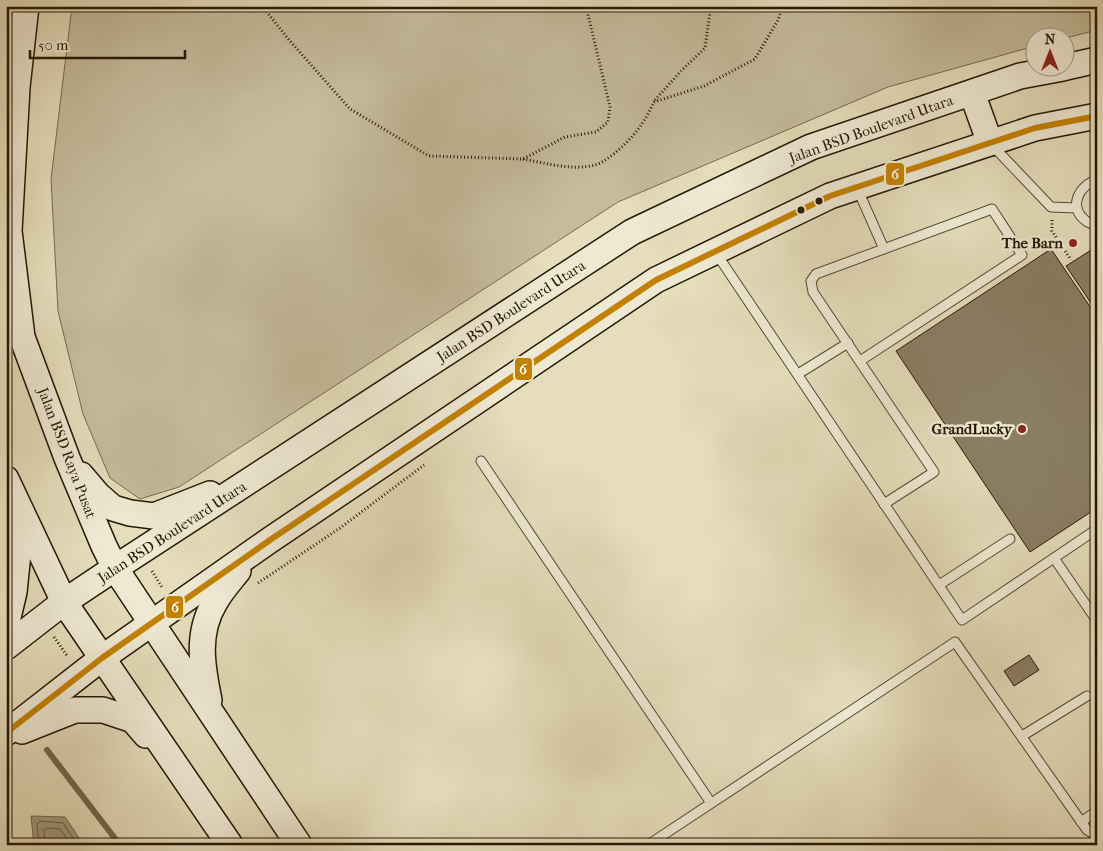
<svg xmlns="http://www.w3.org/2000/svg" width="1103" height="851" font-family="'IM FELL French Canon',serif">
<rect width="100%" height="100%" fill="#e5ddbb"/>
<filter id="stains"><feTurbulence type="fractalNoise" baseFrequency=".004" numOctaves="4"/><feColorMatrix values="0 0 0 0 .2 0 0 0 0 .09 0 0 0 0 .02 0 0 0 .5 -.17"/></filter>
<radialGradient id="worn" r=".72"><stop offset=".6" stop-color="#630" stop-opacity="0"/><stop offset="1" stop-color="#630" stop-opacity=".3"/></radialGradient>
<polygon fill="#c5bc9c" stroke="#766a50" points="72,6 1097,6 1097,30 1066,38 1036,38 1035,46 888,87 618,202 179,487 140,499 110,478 83,414 58,311 51,179"/>
<polygon fill="#a49a7d" stroke="#72664d" points="31,816 65,817 84,845 34,845"/>
<g fill="none" stroke-linecap="round" stroke-linejoin="round">
<g stroke="#665941" stroke-width="1">
<polyline points="39,845 37,824 40,821 63,823 78,845"/>
<polyline points="45,845 44,830 47,828 60,829 71,845"/>
</g>
<polyline stroke="#72664d" stroke-width="6" points="47,750 120,845"/>
</g>
<g fill="#8a7e64" stroke="#271805">
<polygon points="1096,247 1097,248 1097,312 1066,266"/>
<polygon points="1051,249 1097,317 1097,508 1030,552 896,351"/>
<polygon points="1029,655 1039,670 1014,686 1004,671"/>
</g>
<g fill="none" stroke-linecap="round" stroke-linejoin="round">
<defs>
<g id="lane">
<polyline points="991,144 1051,207 1077,208"/>
<path d="M1097,180C1079,185 1068,207 1085,220C1088,223 1093,224 1097,225"/>
<polyline points="857,188 884,249"/>
<polyline points="716,253 962,620 1097,529"/>
<polyline points="860,361 1022,255 992,209 816,274 811,281 813,292 934,472 884,504"/>
<polyline points="798,374 848,343"/>
<polyline points="481,461 711,803"/>
<polyline points="1054,558 1097,621"/>
<polyline points="939,585 1010,539"/>
<polyline points="1022,736 1087,696"/>
<polyline points="1081,822 1097,811"/>
<polyline points="648,845 955,642 1087,830 1097,836"/>
</g>
<g id="secondary">
<polyline points="26,6 17,87 9,231 22,337 67,458 104,546 115,568 299,845"/>
<polyline points="1066,67 1097,60"/>
<polyline points="972,93 990,143"/>
<polyline points="81,475 98,495 113,508 130,513 154,516 210,494"/>
<polyline points="6,479 64,602 230,845"/>
<polyline points="6,626 14,592 18,553 7,506"/>
<polyline points="6,647 64,602 115,568 632,232 811,147 1020,76 1063,68"/>
<path d="M209,700C202,666 196,633 215,602C221,591 230,581 238,571"/>
<polyline points="22,731 75,710 103,710 133,720 146,735"/>
<polyline points="6,733 102,658 270,540 656,280 830,196 1035,128 1097,116"/>
</g>
</defs>
<use href="#lane" stroke="#564932" stroke-width="11"/>
<use href="#secondary" stroke="#271805" stroke-width="28"/>
<g stroke="#271805" stroke-width="3" stroke-dasharray="1 2.5" stroke-linecap="butt">
<polyline points="262,6 290,41 350,109 429,156 523,159 565,137 596,132 608,122 610,107 586,6"/>
<polyline points="655,100 681,71 705,48 710,12 709,6"/>
<path d="M523,159C545,163 572,171 595,165C609,161 633,138 641,125C646,118 650,110 654,102L704,86L755,59L778,20L783,6"/>
<polyline points="1052,220 1052,231 1071,260"/>
<polyline points="152,571 163,589"/>
<polyline points="258,583 340,528 424,465"/>
<polyline points="54,637 68,657"/>
</g>
<use href="#lane" stroke="#eee9d3" stroke-width="9"/>
<use href="#secondary" stroke="#eee9d3" stroke-width="25"/>
<defs>
<polyline id="bus-1" points="6,733 102,658 270,540 656,280 830,196 1035,128 1097,116"/>
</defs>
<use href="#bus-1" stroke="#eee9d3" stroke-width="10"/>
<use href="#bus-1" stroke="#c38201" stroke-width="6"/>
</g>
<g fill="#271805" stroke="#eee9d3" stroke-width="2">
<circle cx="819" cy="201" r="4.5"/>
<circle cx="801" cy="210" r="4.5"/>
</g>
<g fill="#8f2418" stroke="#eee9d3" stroke-width="2">
<circle cx="1073" cy="243" r="5"/>
<circle cx="1022" cy="429" r="5"/>
</g>
<g text-anchor="middle" stroke-width="5" stroke-linejoin="round" paint-order="stroke">
<g font-size="15" fill="#271805" stroke="#eee9d3">
<text transform="translate(871 129) rotate(-20)" y="5">Jalan BSD Boulevard Utara</text>
<text transform="translate(511 311) rotate(-33)" y="5">Jalan BSD Boulevard Utara</text>
<text transform="translate(67 453) rotate(69)" y="5">Jalan BSD Raya Pusat</text>
<text transform="translate(172 532) rotate(-33)" y="5">Jalan BSD Boulevard Utara</text>
</g>
<g font-size="15" font-weight="bold" fill="#271805" stroke="#eee9d3" text-anchor="end">
<text x="1063" y="248">The Barn</text>
<text x="1012" y="434">GrandLucky</text>
</g>
</g>
<g stroke="#eee9d3" stroke-width="2">
<rect x="885" y="162" width="20" height="24" rx="5" fill="#c38201"/>
<rect x="514" y="357" width="19" height="24" rx="5" fill="#c38201"/>
<rect x="165" y="595" width="19" height="24" rx="5" fill="#c38201"/>
</g>
<g font-size="14" text-anchor="middle" font-weight="bold" fill="#fff">
<text x="895" y="179">6</text>
<text x="523" y="374">6</text>
<text x="175" y="612">6</text>
</g>
<rect width="1103" height="851" fill="none" stroke="#e5ddbb" stroke-width="25"/>
<rect x="8" y="8" width="1088" height="836" fill="none" stroke="#271805" stroke-width="2.5"/>
<rect x="12" y="12" width="1078" height="826" fill="none" stroke="#271805"/>
<g transform="translate(1050 52)"><circle r="24" fill="#eee9d3" stroke="#9e9581"/>
<path d="M0-4L9 19L0 12L-9 19Z" fill="#8f2418"/>
<text y="-8" font-size="14" font-weight="bold" text-anchor="middle" fill="#271805">N</text>
</g>
<path d="M30 50v8h155v-8" fill="none" stroke="#271805" stroke-width="2.5"/>
<text x="38" y="50" font-size="15" fill="#271805" stroke="#eee9d3" stroke-width="4" paint-order="stroke">50 m</text>
<rect width="100%" height="100%" filter="url(#stains)"/>
<rect width="100%" height="100%" fill="url(#worn)"/>
</svg>
